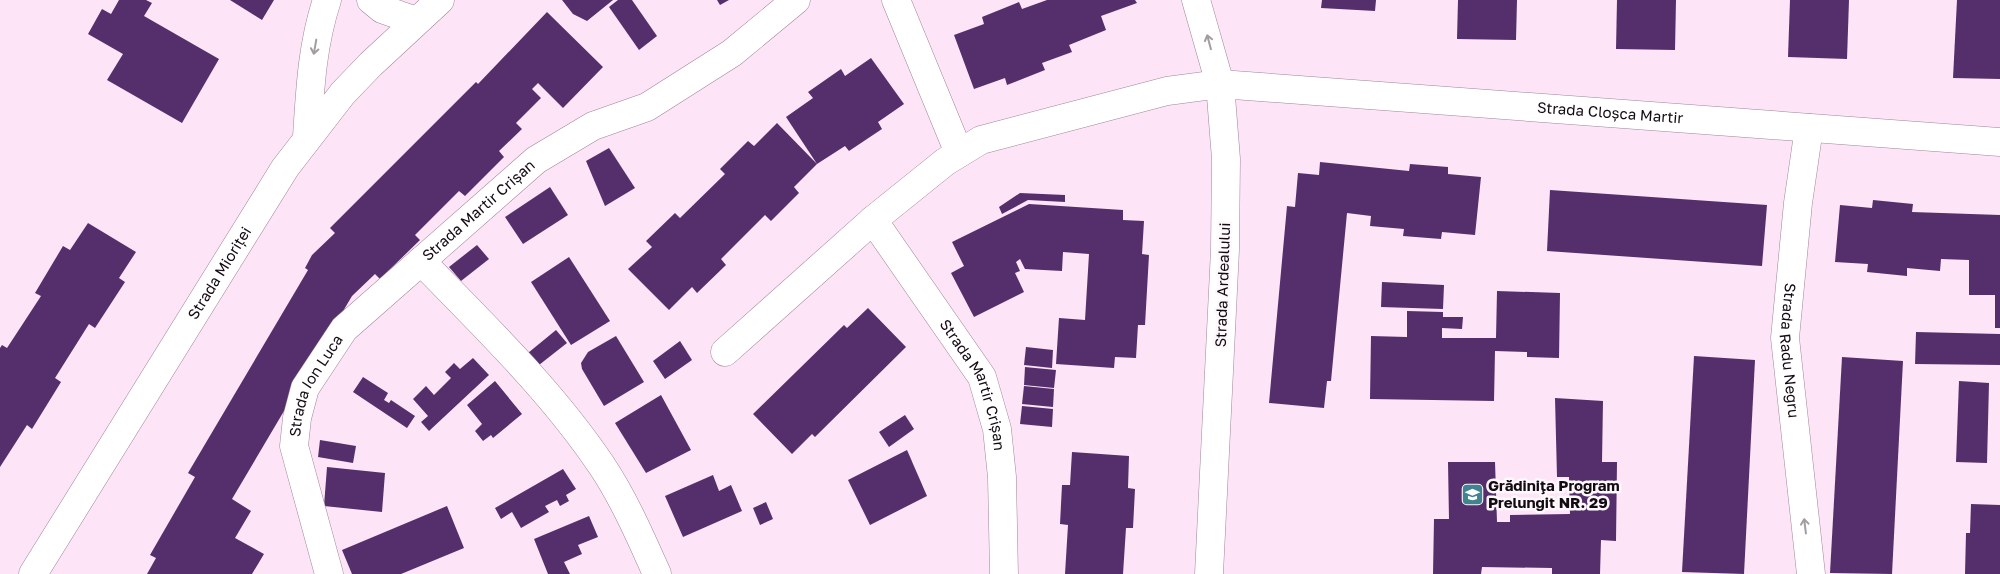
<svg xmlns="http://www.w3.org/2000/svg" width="2000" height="574" font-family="'Golos Text',sans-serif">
<rect width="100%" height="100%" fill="#fee4f7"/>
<g fill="#542f6c">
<polygon points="119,0 146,0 152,3 144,16 219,59 182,123 107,80 123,54 88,34 102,9 111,14"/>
<polygon points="230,0 274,0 262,20"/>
<polygon points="562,0 613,0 587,21 573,14"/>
<polygon points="618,0 632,0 657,36 639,50 609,7"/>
<polygon points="717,0 729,0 720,5"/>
<polygon points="1047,0 1135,0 1137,3 1101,16 1106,30 1069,45 1072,52 1042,63 1045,70 1007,85 1005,78 974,89 954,35 984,24 982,17 1019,2 1022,9"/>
<polygon points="1322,0 1376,0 1375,11 1321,8"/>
<polygon points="1458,0 1517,0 1516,40 1457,39"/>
<polygon points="1617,0 1676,0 1675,50 1616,49"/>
<polygon points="1790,0 1849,0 1847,59 1788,57"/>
<polygon points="1957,0 2000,0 2000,79 1953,78"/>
<polygon points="547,12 603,67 563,108 538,83 532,89 541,98 516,123 522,129 499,151 504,157 465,196 459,191 415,235 420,240 380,279 375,274 352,296 232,499 251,511 235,538 264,554 252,574 147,574 156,558 150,555 195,477 188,473 308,270 305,268 312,255 335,233 330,228 476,82 478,84"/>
<polygon points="871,58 904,104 878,122 882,129 849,151 845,146 817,164 794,187 799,193 771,221 765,215 721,259 726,265 697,293 692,287 669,310 628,269 652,247 646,241 675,213 680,218 725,174 720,169 748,141 754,146 777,123 817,164 786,117 813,98 808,92 841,69 845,76"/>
<polygon points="609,148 635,188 605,206 586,161"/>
<polygon points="1320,162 1409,171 1410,164 1448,167 1448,174 1481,177 1475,235 1442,232 1441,239 1403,236 1404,229 1370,226 1371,216 1347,213 1331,381 1327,381 1324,408 1269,403 1287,206 1295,207 1298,173 1319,175"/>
<polygon points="550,187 568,215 523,244 505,217"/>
<polygon points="1550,190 1767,205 1762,266 1547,251"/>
<polygon points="1020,193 1065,195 1065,202 1028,200 1002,214 999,207"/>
<polygon points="1873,200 1913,204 1912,212 2000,215 2000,328 1995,328 1995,295 1969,295 1969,260 1941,259 1940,271 1907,268 1907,276 1867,272 1868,264 1835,262 1840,205 1872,208"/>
<polygon points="1029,204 1123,210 1123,220 1144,221 1142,254 1149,255 1145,325 1138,325 1136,358 1115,357 1114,368 1056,364 1059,318 1085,320 1089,254 1063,252 1062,271 1025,269 1020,259 1016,262 1020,271 1015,273 1024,292 974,317 951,273 964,266 952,242"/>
<polygon points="88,223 136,252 119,278 125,282 95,328 89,324 55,378 61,382 32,429 27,425 0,467 0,348 2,345 7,348 41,296 35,293 63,246 70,250"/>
<polygon points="477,245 489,259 461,281 449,267"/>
<polygon points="569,257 610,321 571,345 531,282"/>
<polygon points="1382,282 1444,285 1443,309 1381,307"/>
<polygon points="1497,291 1560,293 1559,358 1527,357 1527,352 1495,351 1494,401 1370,399 1371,336 1407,337 1407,311 1443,312 1443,317 1463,317 1462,329 1442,328 1442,338 1496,338"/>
<polygon points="868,308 906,347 815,437 812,434 792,454 753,414 844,325 847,328"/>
<polygon points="556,330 567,343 539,365 528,353"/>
<polygon points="1916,332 2000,334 2000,365 1915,364"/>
<polygon points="616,336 644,382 604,406 582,369 581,363 588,352"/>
<polygon points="680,341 692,360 665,379 653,361"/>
<polygon points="1026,347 1053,350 1052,368 1024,365"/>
<polygon points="1694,356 1755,360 1744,574 1682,572"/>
<polygon points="1842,357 1903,361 1892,574 1830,573"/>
<polygon points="473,358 489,375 429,431 421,422 428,416 413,399 426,386 434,395 451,378 445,372 454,363 460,369"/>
<polygon points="1025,367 1056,370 1054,388 1024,385"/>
<polygon points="363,377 388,393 384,400 389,403 391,400 415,416 407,428 353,392"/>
<polygon points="495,381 522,414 493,438 491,435 483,441 475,431 482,424 467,405"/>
<polygon points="1959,381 1989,383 1987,463 1956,462"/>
<polygon points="1024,386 1054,389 1053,407 1022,404"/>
<polygon points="661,395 691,450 646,473 615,423"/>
<polygon points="1555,398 1603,401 1602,462 1617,462 1616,541 1601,540 1600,574 1552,574 1552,568 1482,567 1481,574 1433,574 1434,519 1449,519 1448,462 1495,462 1497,522 1510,522 1510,515 1570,514 1569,477 1557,477"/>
<polygon points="1022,406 1053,409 1052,427 1020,424"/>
<polygon points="905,415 914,429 889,447 879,432"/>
<polygon points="320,440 356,446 353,463 318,457"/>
<polygon points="907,450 927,496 870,525 848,480"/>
<polygon points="1072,452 1129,456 1128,488 1135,489 1133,528 1126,528 1123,574 1065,574 1068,525 1060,524 1062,485 1070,485"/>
<polygon points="327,467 385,473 382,512 324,506"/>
<polygon points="563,469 576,489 566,495 569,501 560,506 557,500 545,506 549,512 521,528 512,512 501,519 495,508"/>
<polygon points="713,475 719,491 731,485 742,511 683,537 665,496"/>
<polygon points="766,502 773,519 760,525 753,508"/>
<polygon points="1971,504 2000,505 2000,574 1965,574 1966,533 1970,533"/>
<polygon points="447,506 464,548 401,574 352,574 342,550"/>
<polygon points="589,516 598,537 578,545 582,554 564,562 570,574 548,574 534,539"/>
</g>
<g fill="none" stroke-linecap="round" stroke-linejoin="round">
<defs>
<g id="minor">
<polyline points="371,0 382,9 416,21"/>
<polyline points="896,0 959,153"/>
<polyline points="1196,0 1220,84 1226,159 1225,250 1209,574"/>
<path id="s1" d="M1809,128L1798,203L1785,338L1811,574"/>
<path d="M307,137C310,90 312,45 327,0"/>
<path id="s2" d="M873,220L982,377L997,429L1002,477L1004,574"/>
<path d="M421,261C484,326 551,390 602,466C624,499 641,538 657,574"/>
<path id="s3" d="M725,352L873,220L945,162L981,140L1167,91L1220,84L2000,142"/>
<path id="s4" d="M329,574L294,446L297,418L305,388L344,329L536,160L593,126L647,107L732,53L796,0"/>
</g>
<g id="major">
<path id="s5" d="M33,574L285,168L343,93L371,64L440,0"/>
</g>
</defs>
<use href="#minor" stroke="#9e8698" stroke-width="29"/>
<use href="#major" stroke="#9e8698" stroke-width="29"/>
<use href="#minor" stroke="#fff" stroke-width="28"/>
<use href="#major" stroke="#fff" stroke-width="28"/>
</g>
<defs><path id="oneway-shaft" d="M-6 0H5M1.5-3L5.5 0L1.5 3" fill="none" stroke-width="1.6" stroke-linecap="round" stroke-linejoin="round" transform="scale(1.25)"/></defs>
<g stroke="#a19da0">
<use href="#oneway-shaft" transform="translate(1209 42) rotate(-105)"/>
<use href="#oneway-shaft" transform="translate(315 47) rotate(100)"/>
<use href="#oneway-shaft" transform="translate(1805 526) rotate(-97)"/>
</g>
<defs>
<symbol id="school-square" viewBox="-11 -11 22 22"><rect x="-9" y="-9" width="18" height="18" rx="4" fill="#3f8490" stroke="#fdf8fc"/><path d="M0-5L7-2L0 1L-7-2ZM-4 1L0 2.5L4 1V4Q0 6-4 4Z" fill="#fff"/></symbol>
</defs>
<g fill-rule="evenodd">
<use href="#school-square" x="1460" y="482" width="25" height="25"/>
</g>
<g text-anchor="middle" stroke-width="5" stroke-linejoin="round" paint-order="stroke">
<g font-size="15" fill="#130b11" stroke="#fdf8fc">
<text dy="5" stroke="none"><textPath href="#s3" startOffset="970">Strada Cloșca Martir</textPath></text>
<text dy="5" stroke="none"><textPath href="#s4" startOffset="442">Strada Martir Crișan</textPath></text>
<text dy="5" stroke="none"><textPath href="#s5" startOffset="354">Strada Mioriței</textPath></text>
<text transform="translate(1223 285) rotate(-88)" y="5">Strada Ardealului</text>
<text dy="5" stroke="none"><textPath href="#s1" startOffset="224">Strada Radu Negru</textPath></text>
<text dy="5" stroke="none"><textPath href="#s4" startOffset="198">Strada Ion Luca</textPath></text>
<text dy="5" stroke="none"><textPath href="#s2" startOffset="195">Strada Martir Crișan</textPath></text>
</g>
<g font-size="15" font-weight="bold" fill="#130b11" stroke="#fdf8fc" text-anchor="start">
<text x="1488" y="491">Grădiniţa Program<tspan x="1488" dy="17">Prelungit NR. 29</tspan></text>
</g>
</g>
</svg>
